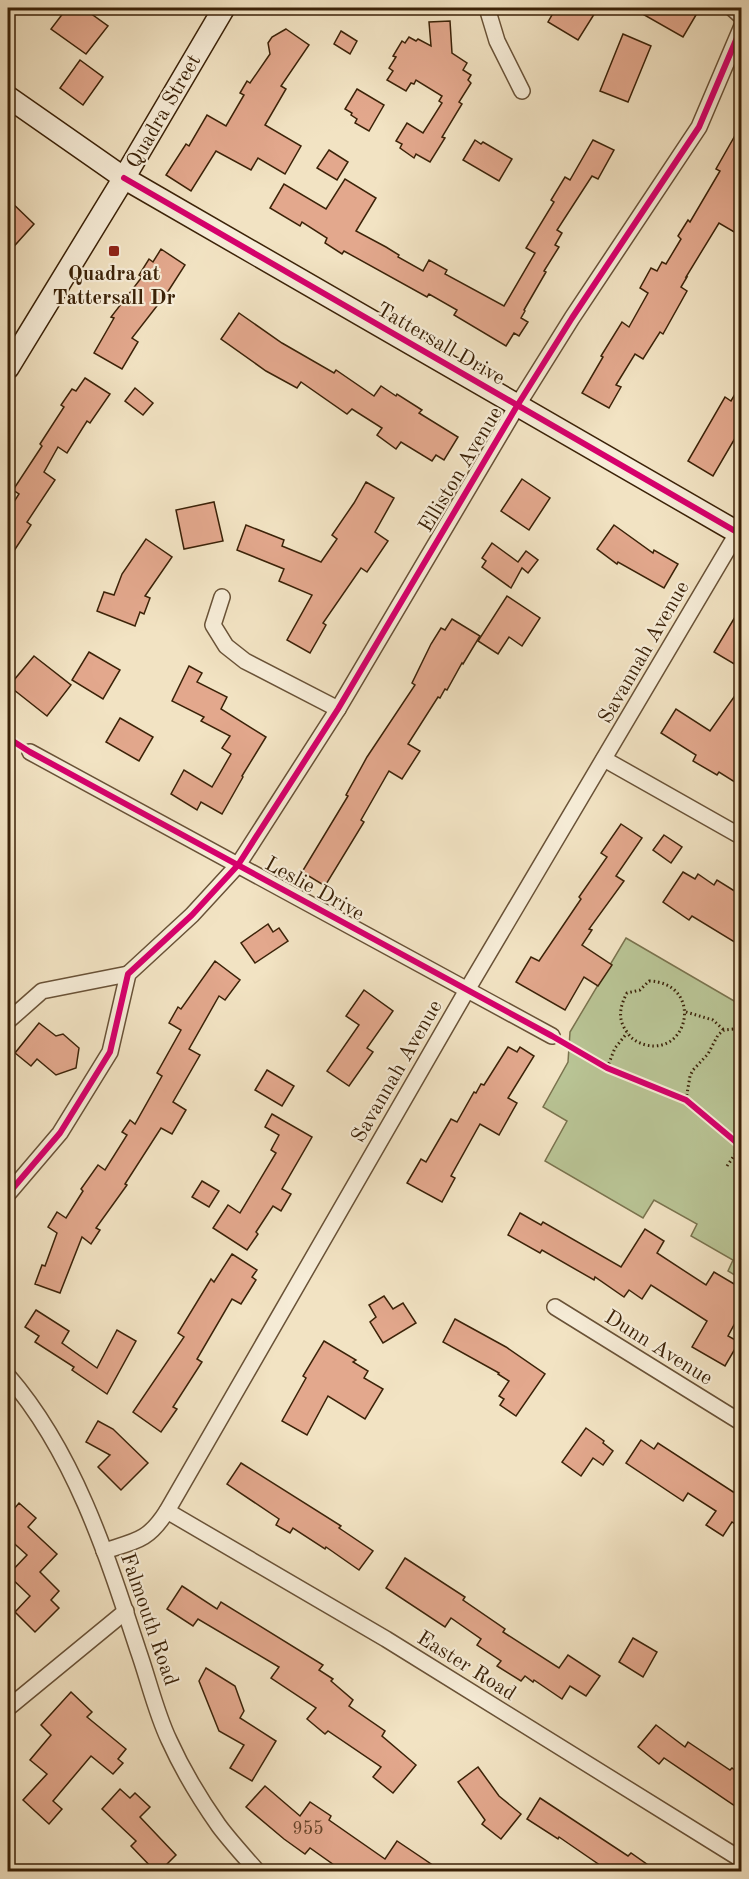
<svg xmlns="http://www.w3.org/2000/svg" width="749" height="1879" font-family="'Old Standard TT',serif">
<rect width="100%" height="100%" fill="#f2e3c3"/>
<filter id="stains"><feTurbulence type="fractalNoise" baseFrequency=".00333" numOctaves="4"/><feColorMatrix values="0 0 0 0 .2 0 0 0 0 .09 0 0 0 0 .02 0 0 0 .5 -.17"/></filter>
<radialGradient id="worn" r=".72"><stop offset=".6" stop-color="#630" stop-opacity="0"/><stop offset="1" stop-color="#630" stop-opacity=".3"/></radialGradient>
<polygon fill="#b9c495" stroke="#7a734e" stroke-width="1.5" points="626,938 741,1005 741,1279 728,1271 733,1260 691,1236 697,1224 654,1200 643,1218 545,1161 567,1121 543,1107 568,1062 570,1032"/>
<g fill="#e3a88d" stroke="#3b2208" stroke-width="1.5">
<polygon points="67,8 83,8 108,26 86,54 51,29"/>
<polygon points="556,8 598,8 578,40 548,22"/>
<polygon points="632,8 684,8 696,15 683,37"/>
<polygon points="450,21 452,53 467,63 463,70 471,75 468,80 471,83 459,102 462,104 442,137 445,138 430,162 416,154 414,158 400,148 402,144 396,141 407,123 423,133 442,103 439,101 442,96 416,80 414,84 411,83 406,91 387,80 393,71 389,68 396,57 393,56 402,41 405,43 409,37 416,41 418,39 431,46 429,22"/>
<polygon points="286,29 309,45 281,86 286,89 265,125 301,146 285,174 258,158 251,170 216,151 191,191 166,175 186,144 189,146 207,115 226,126 244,95 240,93 247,81 250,83 270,54 268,43 272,37"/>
<polygon points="341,31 357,41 350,54 334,44"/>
<polygon points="623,34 651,46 628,102 600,91"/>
<polygon points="80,60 103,77 83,105 60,88"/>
<polygon points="357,89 384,105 369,131 355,123 357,119 351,115 352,113 345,109"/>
<polygon points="741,125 741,236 719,223 686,277 687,277 681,287 687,291 663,334 660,332 643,359 635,354 616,385 621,387 609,408 582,393 603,357 601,356 622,322 629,327 648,293 640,288 651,268 657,271 662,262 666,264 681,239 678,236 688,220 690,222 720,171 716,169"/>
<polygon points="475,140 481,144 483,142 512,159 499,181 463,160"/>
<polygon points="593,140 614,150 598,179 592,176 557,230 562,233 555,245 559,247 544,271 546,272 524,310 525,311 521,318 528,322 519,336 514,333 506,346 454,315 457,310 429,294 427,297 344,251 342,254 325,243 327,238 302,222 300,226 270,208 284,184 326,209 345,179 376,198 356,231 386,247 399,255 398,257 423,271 429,260 447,270 445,274 504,306 535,253 526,248 554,202 551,200 565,177 570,180"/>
<polygon points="329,150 348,162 337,180 317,168"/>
<polygon points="8,199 34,224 8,253"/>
<polygon points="161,249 185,265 167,293 132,338 138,342 122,369 94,353 114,318 111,317 142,277 139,275 149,259 153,262"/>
<polygon points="239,313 282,343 334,373 336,370 374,396 381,386 396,396 397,394 422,410 419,413 458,437 444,460 436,455 432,461 401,442 396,449 377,435 382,428 352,409 347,414 301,382 297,388 266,371 221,339"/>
<polygon points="85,378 110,394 90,423 87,421 67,453 58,447 44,472 55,480 27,522 31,525 8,560 8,511 19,494 13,490 42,446 40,444 64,407 61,405 72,389 76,391"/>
<polygon points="741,384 741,428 713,476 688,461 725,397 731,401"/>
<polygon points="135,388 153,403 143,415 125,401"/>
<polygon points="522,479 550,498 529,530 501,511"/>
<polygon points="366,482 394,498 375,532 388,541 367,572 361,568 323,623 326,625 310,653 287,640 312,595 279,581 284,569 237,550 246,525 284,540 282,546 321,562 337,539 332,535 354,503"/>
<polygon points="214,502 223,541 184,549 176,510"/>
<polygon points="614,525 653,553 654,550 678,564 664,588 618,562 617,564 597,549"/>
<polygon points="146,539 172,557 145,596 150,598 144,614 140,612 135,626 97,611 104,592 114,595 122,574"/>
<polygon points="492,543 518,562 526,551 538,560 528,573 522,568 511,588 482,567 486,561 482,558"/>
<polygon points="507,596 540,618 522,646 509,637 498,654 478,641"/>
<polygon points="741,607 741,668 714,652"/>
<polygon points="452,619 480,636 463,664 462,663 447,690 445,689 440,698 438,697 408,744 420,751 402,779 389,771 361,820 364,822 325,886 302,872 348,796 346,795 367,757 415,685 412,683 431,644 441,628 445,630"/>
<polygon points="89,652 120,670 103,699 72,680"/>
<polygon points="34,656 71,685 47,716 9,686"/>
<polygon points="189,666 202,673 197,682 227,697 221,709 266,737 242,776 243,777 222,814 201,802 197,810 171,794 184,770 212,787 231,754 222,748 230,736 201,721 204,717 172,701"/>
<polygon points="741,687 741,786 719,772 717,775 693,761 696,755 661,733 676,709 710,731"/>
<polygon points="120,718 153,737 139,761 106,742"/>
<polygon points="621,824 642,838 616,876 624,881 589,929 592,930 582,945 612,965 598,986 584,977 565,1010 516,982 531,957 539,961 581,899 579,897 607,857 601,853"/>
<polygon points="664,835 682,847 671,863 653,850"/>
<polygon points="683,872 695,879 698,874 714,885 717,880 741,895 741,946 692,916 689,920 663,902"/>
<polygon points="268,924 273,932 279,928 288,941 255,963 241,943"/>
<polygon points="215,961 240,980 225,1000 219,996 189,1049 200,1055 173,1102 186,1110 172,1134 161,1128 125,1184 127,1185 96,1228 100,1230 91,1244 82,1237 60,1293 35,1284 42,1265 45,1266 57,1233 48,1227 57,1212 66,1218 83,1191 81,1189 98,1165 105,1170 127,1135 122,1132 130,1120 135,1124 162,1076 157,1073 181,1030 169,1023 178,1007 181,1009"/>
<polygon points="364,990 393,1011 367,1048 373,1052 349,1086 327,1071 359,1025 346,1016"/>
<polygon points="39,1023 56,1036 63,1034 79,1048 76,1068 56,1075 37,1059 31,1066 15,1053"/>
<polygon points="508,1047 517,1052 520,1047 534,1056 508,1098 517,1103 499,1135 480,1124 451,1176 455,1178 442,1202 407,1183 421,1159 426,1162 451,1119 457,1122 474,1092 476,1093 481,1084 484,1085"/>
<polygon points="267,1070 294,1086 282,1106 255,1090"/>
<polygon points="272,1114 312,1137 282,1189 291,1194 281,1211 273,1206 256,1232 258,1234 247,1250 213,1228 228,1205 240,1213 276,1153 271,1150 279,1135 265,1127"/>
<polygon points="202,1181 219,1191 209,1207 192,1197"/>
<polygon points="520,1213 541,1225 543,1222 621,1267 645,1229 664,1241 657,1253 706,1285 714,1272 741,1288 741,1312 728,1336 739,1342 725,1366 692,1347 707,1321 651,1285 642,1299 629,1290 624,1297 595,1277 594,1280 542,1250 540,1253 508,1235"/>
<polygon points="232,1254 257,1270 252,1277 256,1280 241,1304 232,1299 197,1359 202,1362 173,1407 177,1409 161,1432 133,1412 184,1337 178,1333 211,1279 214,1282"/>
<polygon points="384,1296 393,1309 403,1303 416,1323 383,1343 370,1322 376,1317 369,1305"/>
<polygon points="36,1310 69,1331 62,1343 97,1368 117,1330 136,1341 107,1394 72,1370 74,1367 35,1342 39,1336 25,1327"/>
<polygon points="455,1319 506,1347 545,1374 516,1416 500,1405 504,1399 499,1396 509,1381 498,1374 499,1373 443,1342"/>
<polygon points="324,1341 356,1360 353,1362 368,1371 364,1378 383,1389 365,1419 328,1396 307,1435 282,1421 306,1378 303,1376"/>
<polygon points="98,1421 113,1429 148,1463 121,1490 98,1467 110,1455 86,1442"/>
<polygon points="586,1428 604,1441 603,1443 613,1451 603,1465 593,1458 581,1476 562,1462"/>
<polygon points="641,1440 654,1449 658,1443 741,1497 741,1528 732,1522 723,1536 706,1525 716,1511 688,1493 683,1501 626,1463"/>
<polygon points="241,1463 341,1526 339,1528 373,1551 359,1570 326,1547 325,1549 293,1528 290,1533 276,1525 279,1519 227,1484"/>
<polygon points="19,1503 36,1518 28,1527 57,1554 40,1572 59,1591 51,1600 59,1608 35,1632 15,1612 30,1596 8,1575 27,1555 8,1538 8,1516"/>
<polygon points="405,1558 465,1597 463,1600 505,1629 503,1632 559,1668 568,1655 600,1676 586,1696 570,1686 562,1699 534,1680 533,1682 525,1676 521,1681 497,1666 501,1661 477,1645 481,1639 451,1618 445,1627 386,1588"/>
<polygon points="182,1586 217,1609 221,1602 323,1665 319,1670 333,1679 331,1681 353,1700 349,1706 385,1731 382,1736 416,1765 393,1793 373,1777 381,1767 328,1731 325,1734 307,1719 316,1708 271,1678 279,1667 198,1619 193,1626 167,1609"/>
<polygon points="633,1638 657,1652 643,1677 619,1662"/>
<polygon points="206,1668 235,1686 244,1711 240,1718 276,1741 252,1781 230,1768 244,1745 219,1731 199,1681"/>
<polygon points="71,1692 92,1712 87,1717 126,1749 118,1759 123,1763 113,1774 91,1756 53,1801 62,1809 49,1824 23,1800 47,1774 30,1760 51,1735 41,1725"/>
<polygon points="656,1725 685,1747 688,1742 730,1770 732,1768 741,1775 741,1810 664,1758 659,1764 638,1747"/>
<polygon points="478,1767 499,1796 521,1814 501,1839 482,1824 485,1820 458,1782"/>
<polygon points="265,1786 300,1816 310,1802 331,1816 329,1820 385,1859 397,1841 443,1872 344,1872 310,1848 305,1854 284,1839 246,1807"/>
<polygon points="120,1789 130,1798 135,1793 150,1807 140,1817 176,1855 159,1872 156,1872 131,1846 136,1841 102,1809"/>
<polygon points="540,1798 628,1856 631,1853 658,1872 610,1872 559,1837 558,1839 527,1819"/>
</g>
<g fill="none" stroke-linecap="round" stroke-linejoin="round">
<defs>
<g id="street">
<polyline points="487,8 497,41 522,91"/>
<polyline points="732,8 742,17"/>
<polyline points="222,597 213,625 226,646 245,661 338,709"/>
<polyline points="30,752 552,1036"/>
<polyline points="604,759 742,837"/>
<polyline points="8,1021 42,991 128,974"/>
<polyline points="8,1194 60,1133 110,1052 128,974 192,915 238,865 338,709 517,406 572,318 699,127 742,26"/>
<polyline points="555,1307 742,1423"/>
<path d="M8,1376C74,1452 107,1555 138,1650C148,1678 156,1713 169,1740C183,1771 200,1799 219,1826C231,1842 245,1857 258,1872"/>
<polyline points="167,1511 386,1639 742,1860"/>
<path d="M104,1551C136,1541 148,1541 167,1511L467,990L742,525"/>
<polyline points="8,1708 126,1611"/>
</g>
<g id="secondary">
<polyline points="8,97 124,178 742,535"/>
<polyline points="8,368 124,178 224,8"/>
</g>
</defs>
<use href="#street" stroke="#695237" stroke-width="18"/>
<use href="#secondary" stroke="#3b2208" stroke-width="24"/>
<g stroke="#3b2208" stroke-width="3" stroke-dasharray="1.5 3" stroke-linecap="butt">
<path d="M649,981C703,983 690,1055 646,1045C638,1043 631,1039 627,1032C617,1019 620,1006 627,993L640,990Z"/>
<polyline points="686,1012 713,1020 724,1030"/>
<polyline points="607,1068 615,1048 627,1033"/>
<polyline points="686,1100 690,1076 693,1070 708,1054 718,1035 724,1030 742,1028"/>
<polyline points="727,1166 740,1147"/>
</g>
<use href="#street" stroke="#f7edd8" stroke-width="15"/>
<use href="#secondary" stroke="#f7edd8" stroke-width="21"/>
<defs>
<g id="cycleway">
<polyline points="124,178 742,535"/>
<polyline points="8,738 30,752 552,1036 607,1068 686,1100 742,1147"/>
<polyline points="8,1194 60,1133 110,1052 128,974 192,915 238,865 338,709 517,406 572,318 699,127 742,26"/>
</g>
</defs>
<use href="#cycleway" stroke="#f7edd8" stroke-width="10"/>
<use href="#cycleway" stroke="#d6006c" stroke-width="6"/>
</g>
<rect fill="#8f2418" stroke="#f7edd8" stroke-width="2" x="108" y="245" width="12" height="12" rx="3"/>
<g text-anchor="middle" stroke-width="4.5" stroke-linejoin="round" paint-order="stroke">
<g font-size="18" fill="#654429">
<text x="308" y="1834">955</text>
</g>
<g font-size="21" fill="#3b2208" stroke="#f7edd8">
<text transform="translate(163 111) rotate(-60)" y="7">Quadra Street</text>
<text transform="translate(441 343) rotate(30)" y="7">Tattersall Drive</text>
<text transform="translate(460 469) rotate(-59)" y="7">Elliston Avenue</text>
<text transform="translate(643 652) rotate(-60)" y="7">Savannah Avenue</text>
<text transform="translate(315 888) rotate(29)" y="7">Leslie Drive</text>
<text transform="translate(396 1071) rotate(-60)" y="7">Savannah Avenue</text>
<text transform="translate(659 1347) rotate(32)" y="7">Dunn Avenue</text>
<text transform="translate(150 1619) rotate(71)" y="7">Falmouth Road</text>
<text transform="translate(467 1665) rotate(32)" y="7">Easter Road</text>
</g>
<g font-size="21" font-weight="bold" fill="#3b2208" stroke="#f7edd8">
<text x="114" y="280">Quadra at<tspan x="114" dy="24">Tattersall Dr</tspan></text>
</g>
</g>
<rect width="749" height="1879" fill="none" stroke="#f2e3c3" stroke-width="30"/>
<rect x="9" y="9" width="731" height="1861" fill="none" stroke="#3b2208" stroke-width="3"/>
<rect x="15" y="15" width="719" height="1849" fill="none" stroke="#3b2208" stroke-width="1.5"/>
<rect width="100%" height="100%" filter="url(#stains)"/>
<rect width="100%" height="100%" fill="url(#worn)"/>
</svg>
